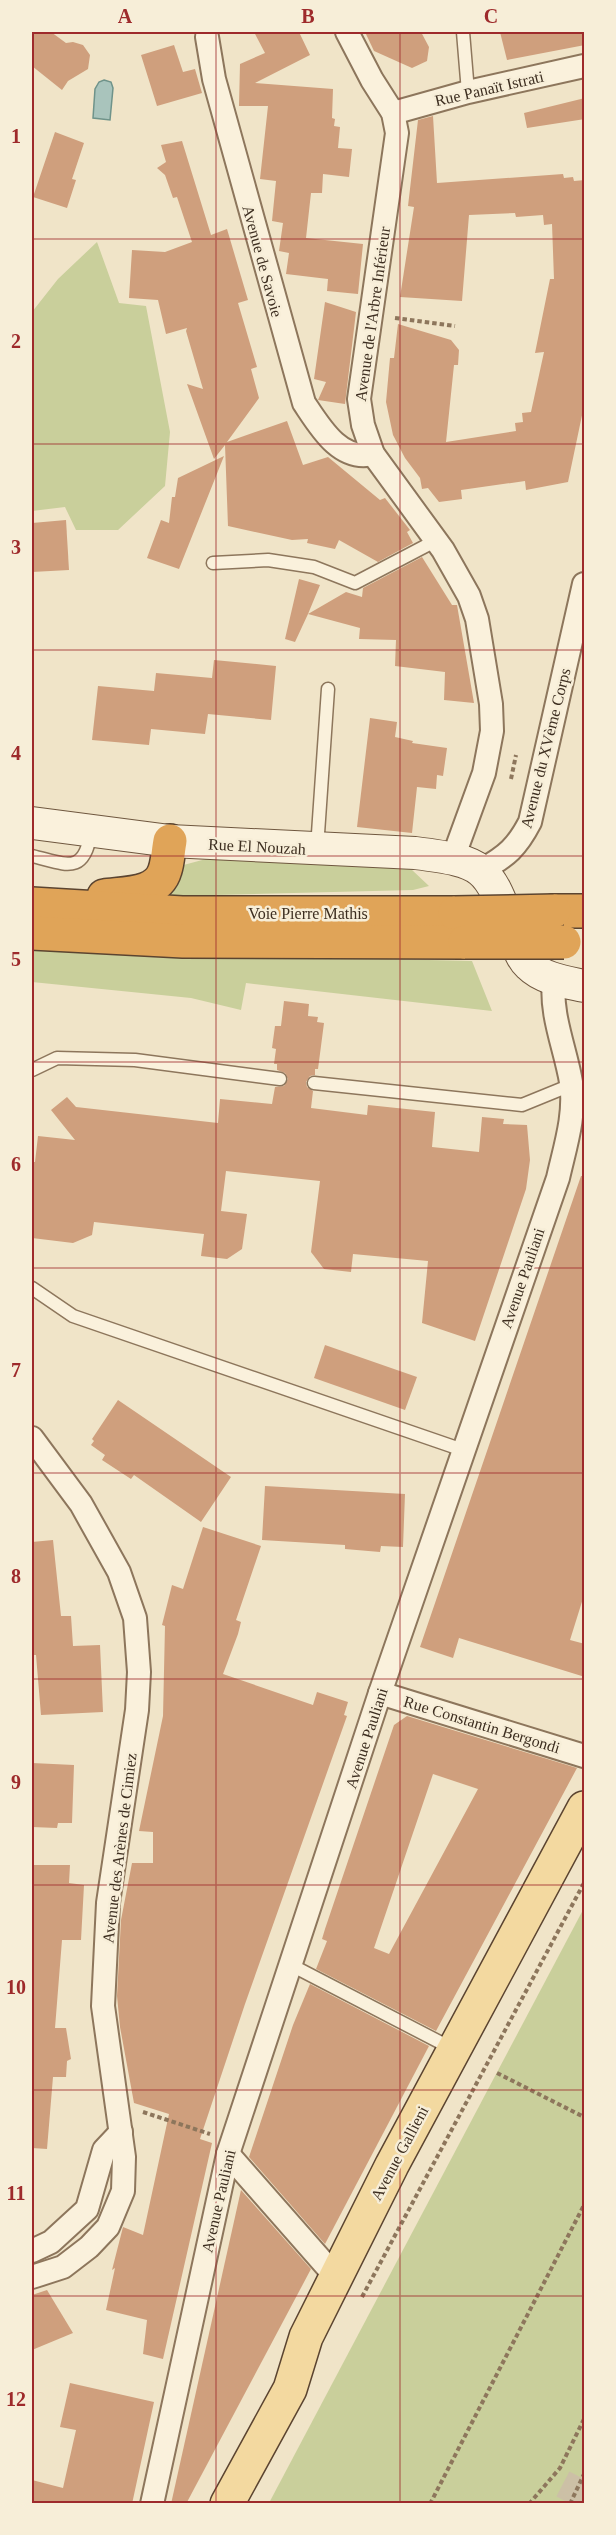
<svg xmlns="http://www.w3.org/2000/svg" width="616" height="2535" font-family="Georgia,serif">
<rect width="100%" height="100%" fill="#f0e4c8"/>
<g fill="#c9cf9b">
<polygon points="97,242 119,303 146,306 170,432 165,486 118,530 76,530 65,507 32,511 32,312 58,279"/>
<polygon points="206,859 411,869 429,886 413,890 215,895 157,900 176,867"/>
<polygon points="32,946 299,957 472,961 492,1011 246,983 241,1010 191,998 32,982"/>
<polygon points="584,1908 584,2473 569,2503 269,2503"/>
</g>
<polygon fill="#a9c4bc" stroke="#6f938a" stroke-width="1.5" points="104,80 111,82 113,88 110,120 93,118 95,89 99,82"/>
<g fill="#cf9f7d" fill-rule="evenodd">
<polygon points="32,32 51,32 66,43 73,42 83,45 90,55 88,69 68,81 62,90 32,66"/>
<polygon points="254,32 299,32 310,55 255,83 333,89 332,118 335,119 334,126 340,127 338,148 352,149 349,177 323,174 322,193 311,193 306,238 363,244 358,294 327,291 328,279 286,274 289,253 279,251 283,223 272,221 276,181 260,179 268,106 239,106 240,64 265,53"/>
<polygon points="365,32 421,32 429,47 427,61 412,68 374,51"/>
<polygon points="500,32 585,32 585,45 507,60"/>
<polygon points="174,45 183,72 195,69 202,93 157,106 141,55"/>
<polygon points="585,98 585,119 527,128 524,113"/>
<polygon points="433,116 437,183 563,174 564,178 573,177 574,181 585,180 585,401 568,482 526,490 525,481 461,490 462,499 439,502 428,488 422,489 420,478 405,458 393,435 386,402 390,358 394,358 398,324 451,340 459,350 458,365 454,365 446,442 516,431 515,423 523,422 522,413 531,412 544,352 535,353 550,279 554,279 552,224 544,225 543,215 516,217 515,213 469,215 462,301 400,297 414,207 408,206 418,120"/>
<polygon points="55,132 84,143 72,179 76,180 67,208 33,197"/>
<polygon points="182,141 211,235 227,229 248,300 238,303 257,367 251,369 259,398 227,442 287,421 303,465 328,457 380,500 385,498 410,530 407,532 413,543 378,562 339,540 335,549 307,543 308,539 292,540 228,526 225,445 214,459 187,384 203,389 186,331 187,328 166,334 158,300 129,298 132,250 165,252 192,242 177,197 173,198 165,175 157,168 166,162 161,145"/>
<polygon points="325,302 356,312 345,404 318,400 326,382 314,379"/>
<polygon points="224,456 179,569 147,558 161,520 169,523 172,497 175,497 178,478"/>
<polygon points="66,520 69,570 32,572 32,523"/>
<polygon points="422,557 452,605 457,605 474,703 444,700 445,672 395,666 396,640 359,639 360,628 308,614 295,642 285,639 299,579 320,585 308,614 346,592 362,597 363,588"/>
<polygon points="214,660 276,666 271,720 208,714 205,734 151,729 149,745 92,740 98,686 154,691 156,673 212,678"/>
<polygon points="370,718 397,722 395,737 413,741 412,743 447,748 443,776 437,775 436,789 417,787 412,833 357,827"/>
<polygon points="284,1001 309,1004 308,1016 318,1017 317,1022 324,1023 318,1069 315,1069 315,1075 310,1076 306,1082 307,1087 313,1091 311,1108 367,1115 368,1105 435,1112 432,1147 479,1152 482,1117 504,1119 503,1124 527,1125 530,1160 526,1189 475,1341 422,1323 428,1261 353,1254 351,1272 324,1269 311,1252 320,1181 226,1171 221,1211 247,1214 242,1249 227,1259 201,1256 204,1234 94,1222 92,1235 73,1243 32,1238 32,1162 35,1162 38,1136 75,1140 51,1110 67,1097 76,1107 218,1123 220,1099 272,1104 275,1087 284,1086 288,1079 285,1073 277,1070 277,1064 274,1064 276,1049 272,1048 275,1026 281,1026"/>
<polygon points="581,1176 585,1176 585,1592 570,1640 585,1644 585,1677 459,1638 453,1658 420,1647"/>
<polygon points="325,1345 417,1377 405,1410 314,1378"/>
<polygon points="118,1400 231,1477 201,1522 134,1475 131,1479 102,1460 105,1455 91,1445 94,1441 92,1439"/>
<polygon points="265,1486 405,1494 403,1547 381,1546 380,1552 345,1549 345,1545 262,1540"/>
<polygon points="203,1527 261,1546 236,1620 241,1622 238,1634 223,1674 313,1705 317,1692 348,1702 344,1715 347,1716 245,2004 200,2139 212,2143 163,2359 143,2354 147,2320 106,2310 115,2268 112,2270 123,2227 143,2235 169,2114 134,2103 120,2027 117,1996 121,1920 132,1863 153,1863 153,1832 139,1831 163,1716 165,1626 162,1625 172,1585 183,1589"/>
<polygon points="53,1540 61,1616 71,1616 73,1646 100,1645 103,1712 41,1715 36,1655 32,1655 32,1542"/>
<path d="M407,1716L577,1768L436,2031L316,1969L327,1941L322,1939L325,1929L394,1725ZM433,1774L478,1789L389,1954L374,1948Z"/>
<polygon points="32,1763 74,1765 72,1823 58,1823 57,1828 32,1827"/>
<polygon points="32,1865 70,1865 69,1883 84,1885 81,1940 62,1940 55,2028 66,2028 71,2059 67,2061 66,2077 53,2077 47,2149 32,2148"/>
<polygon points="310,1984 429,2046 325,2244 249,2157 293,2025"/>
<polygon points="241,2190 311,2269 186,2504 171,2504"/>
<polygon points="47,2290 73,2333 32,2350 32,2295"/>
<polygon points="70,2383 154,2402 132,2504 32,2504 32,2480 63,2488 76,2430 60,2427"/>
</g>
<g fill="none" stroke-linecap="round" stroke-linejoin="round">
<polyline stroke="#ccc0a6" stroke-width="33" stroke-dasharray="33 16" stroke-linecap="butt" points="571,2504 584,2479"/>
<defs>
<g id="lane">
<polyline points="463,32 468,92"/>
<polyline points="213,563 268,560 314,567 355,583 437,540"/>
<polyline points="317,848 328,689"/>
<path d="M32,856C66,864 84,876 91,832"/>
<polyline points="32,1070 57,1058 135,1060 280,1079"/>
<polyline points="314,1083 522,1105 571,1085"/>
<polyline points="32,1288 73,1316 463,1450"/>
<polyline points="291,1965 453,2049"/>
</g>
<g id="street">
<polyline points="347,32 372,80 393,113 397,133 359,399 363,425 373,454 443,550 469,596 477,619 491,704 492,731 484,773 453,858"/>
<path d="M207,37L214,79L304,403C320,427 340,462 373,454"/>
<polyline points="393,113 468,92 584,66"/>
<path d="M482,870C507,856 517,847 530,822L584,584"/>
<polyline points="32,1438 81,1504 119,1572 135,1618 139,1672 137,1710 108,1903 103,2006 124,2157 123,2191 108,2227 89,2247 63,2267 32,2277"/>
<polyline points="380,1693 584,1756"/>
<polyline points="228,2154 336,2277"/>
<polyline points="32,2251 51,2242 87,2209 104,2150 121,2132"/>
<path d="M152,2504L228,2154L380,1693L558,1178C565,1147 576,1114 571,1082C565,1047 550,1015 554,979"/>
</g>
<path id="secondary" d="M32,823L170,841L415,853C487,862 487,866 513,932C517,943 520,957 529,965C543,979 566,982 584,986"/>
<polyline id="primary" points="227,2504 290,2389 306,2337 392,2165 584,1808"/>
<g id="highway">
<path d="M104,896C125,893 158,895 165,870C168,861 168,851 170,841"/>
<polyline points="32,904 182,913 455,913"/>
<polyline points="554,911 584,911"/>
<polyline points="32,933 183,941 465,942"/>
</g>
</defs>
<use href="#lane" stroke="#8d765c" stroke-width="15"/>
<use href="#street" stroke="#8d765c" stroke-width="26"/>
<use href="#secondary" stroke="#6f573f" stroke-width="34"/>
<use href="#primary" stroke="#5b4430" stroke-width="36"/>
<use href="#highway" stroke="#5b4430" stroke-width="36"/>
<g stroke="#8d765c" stroke-width="4" stroke-dasharray="4.5 3" stroke-linecap="butt">
<polyline points="395,318 455,326"/>
<polyline points="511,779 516,755"/>
<polyline points="497,2073 584,2117"/>
<polyline points="143,2112 210,2134"/>
<polyline points="362,2297 584,1883"/>
<polyline points="430,2504 584,2205"/>
<polyline points="529,2504 560,2468 584,2419"/>
<polyline points="570,2504 584,2474"/>
</g>
<use href="#lane" stroke="#faf1dc" stroke-width="12"/>
<use href="#street" stroke="#faf1dc" stroke-width="22"/>
<use href="#secondary" stroke="#faf1dc" stroke-width="32"/>
<use href="#primary" stroke="#f3d9a0" stroke-width="33"/>
<use href="#highway" stroke="#e0a458" stroke-width="33"/>
<defs>
<g id="highway-bridge">
<polyline points="455,913 554,911"/>
<polyline points="465,942 564,942"/>
</g>
</defs>
<use href="#highway-bridge" stroke="#5b4430" stroke-width="36" stroke-linecap="butt"/>
<use href="#highway-bridge" stroke="#e0a458" stroke-width="33"/>
</g>
<path fill="none" stroke="#9e2a2b" stroke-width="1.5" stroke-opacity="0.55" d="M216,32V2504M400,32V2504M32,239H584M32,444H584M32,650H584M32,856H584M32,1062H584M32,1268H584M32,1473H584M32,1679H584M32,1885H584M32,2090H584M32,2296H584"/>
<g text-anchor="middle" stroke-width="5" stroke-linejoin="round" paint-order="stroke">
<g font-size="16" fill="#3d2e20" stroke="#f7eed8">
<text transform="translate(489 88) rotate(-13)" y="6">Rue Panaït Istrati</text>
<text transform="translate(263 261) rotate(75)" y="6">Avenue de Savoie</text>
<text transform="translate(372 314) rotate(-82)" y="6">Avenue de l'Arbre Inférieur</text>
<text transform="translate(545 748) rotate(-76)" y="6">Avenue du XVème Corps</text>
<text transform="translate(257 846) rotate(3)" y="6">Rue El Nouzah</text>
<text x="308" y="919">Voie Pierre Mathis</text>
<text transform="translate(522 1278) rotate(-71)" y="6">Avenue Pauliani</text>
<text transform="translate(482 1724) rotate(17)" y="6">Rue Constantin Bergondi</text>
<text transform="translate(366 1738) rotate(-72)" y="6">Avenue Pauliani</text>
<text transform="translate(119 1848) rotate(-83)" y="6">Avenue des Arènes de Cimiez</text>
<text transform="translate(399 2153) rotate(-62)" y="6">Avenue Gallieni</text>
<text transform="translate(218 2201) rotate(-77)" y="6">Avenue Pauliani</text>
</g>
</g>
<rect width="616" height="2535" fill="none" stroke="#f7eed8" stroke-width="66"/>
<rect x="33" y="33" width="550" height="2469" fill="none" stroke="#9e2a2b" stroke-width="2"/>
<g font-size="20" text-anchor="middle" font-weight="bold" fill="#9e2a2b">
<text x="125" y="23">A</text>
<text x="308" y="23">B</text>
<text x="491" y="23">C</text>
<text x="16" y="143">1</text>
<text x="16" y="348">2</text>
<text x="16" y="554">3</text>
<text x="16" y="760">4</text>
<text x="16" y="966">5</text>
<text x="16" y="1171">6</text>
<text x="16" y="1377">7</text>
<text x="16" y="1583">8</text>
<text x="16" y="1789">9</text>
<text x="16" y="1994">10</text>
<text x="16" y="2200">11</text>
<text x="16" y="2406">12</text>
</g>
</svg>
